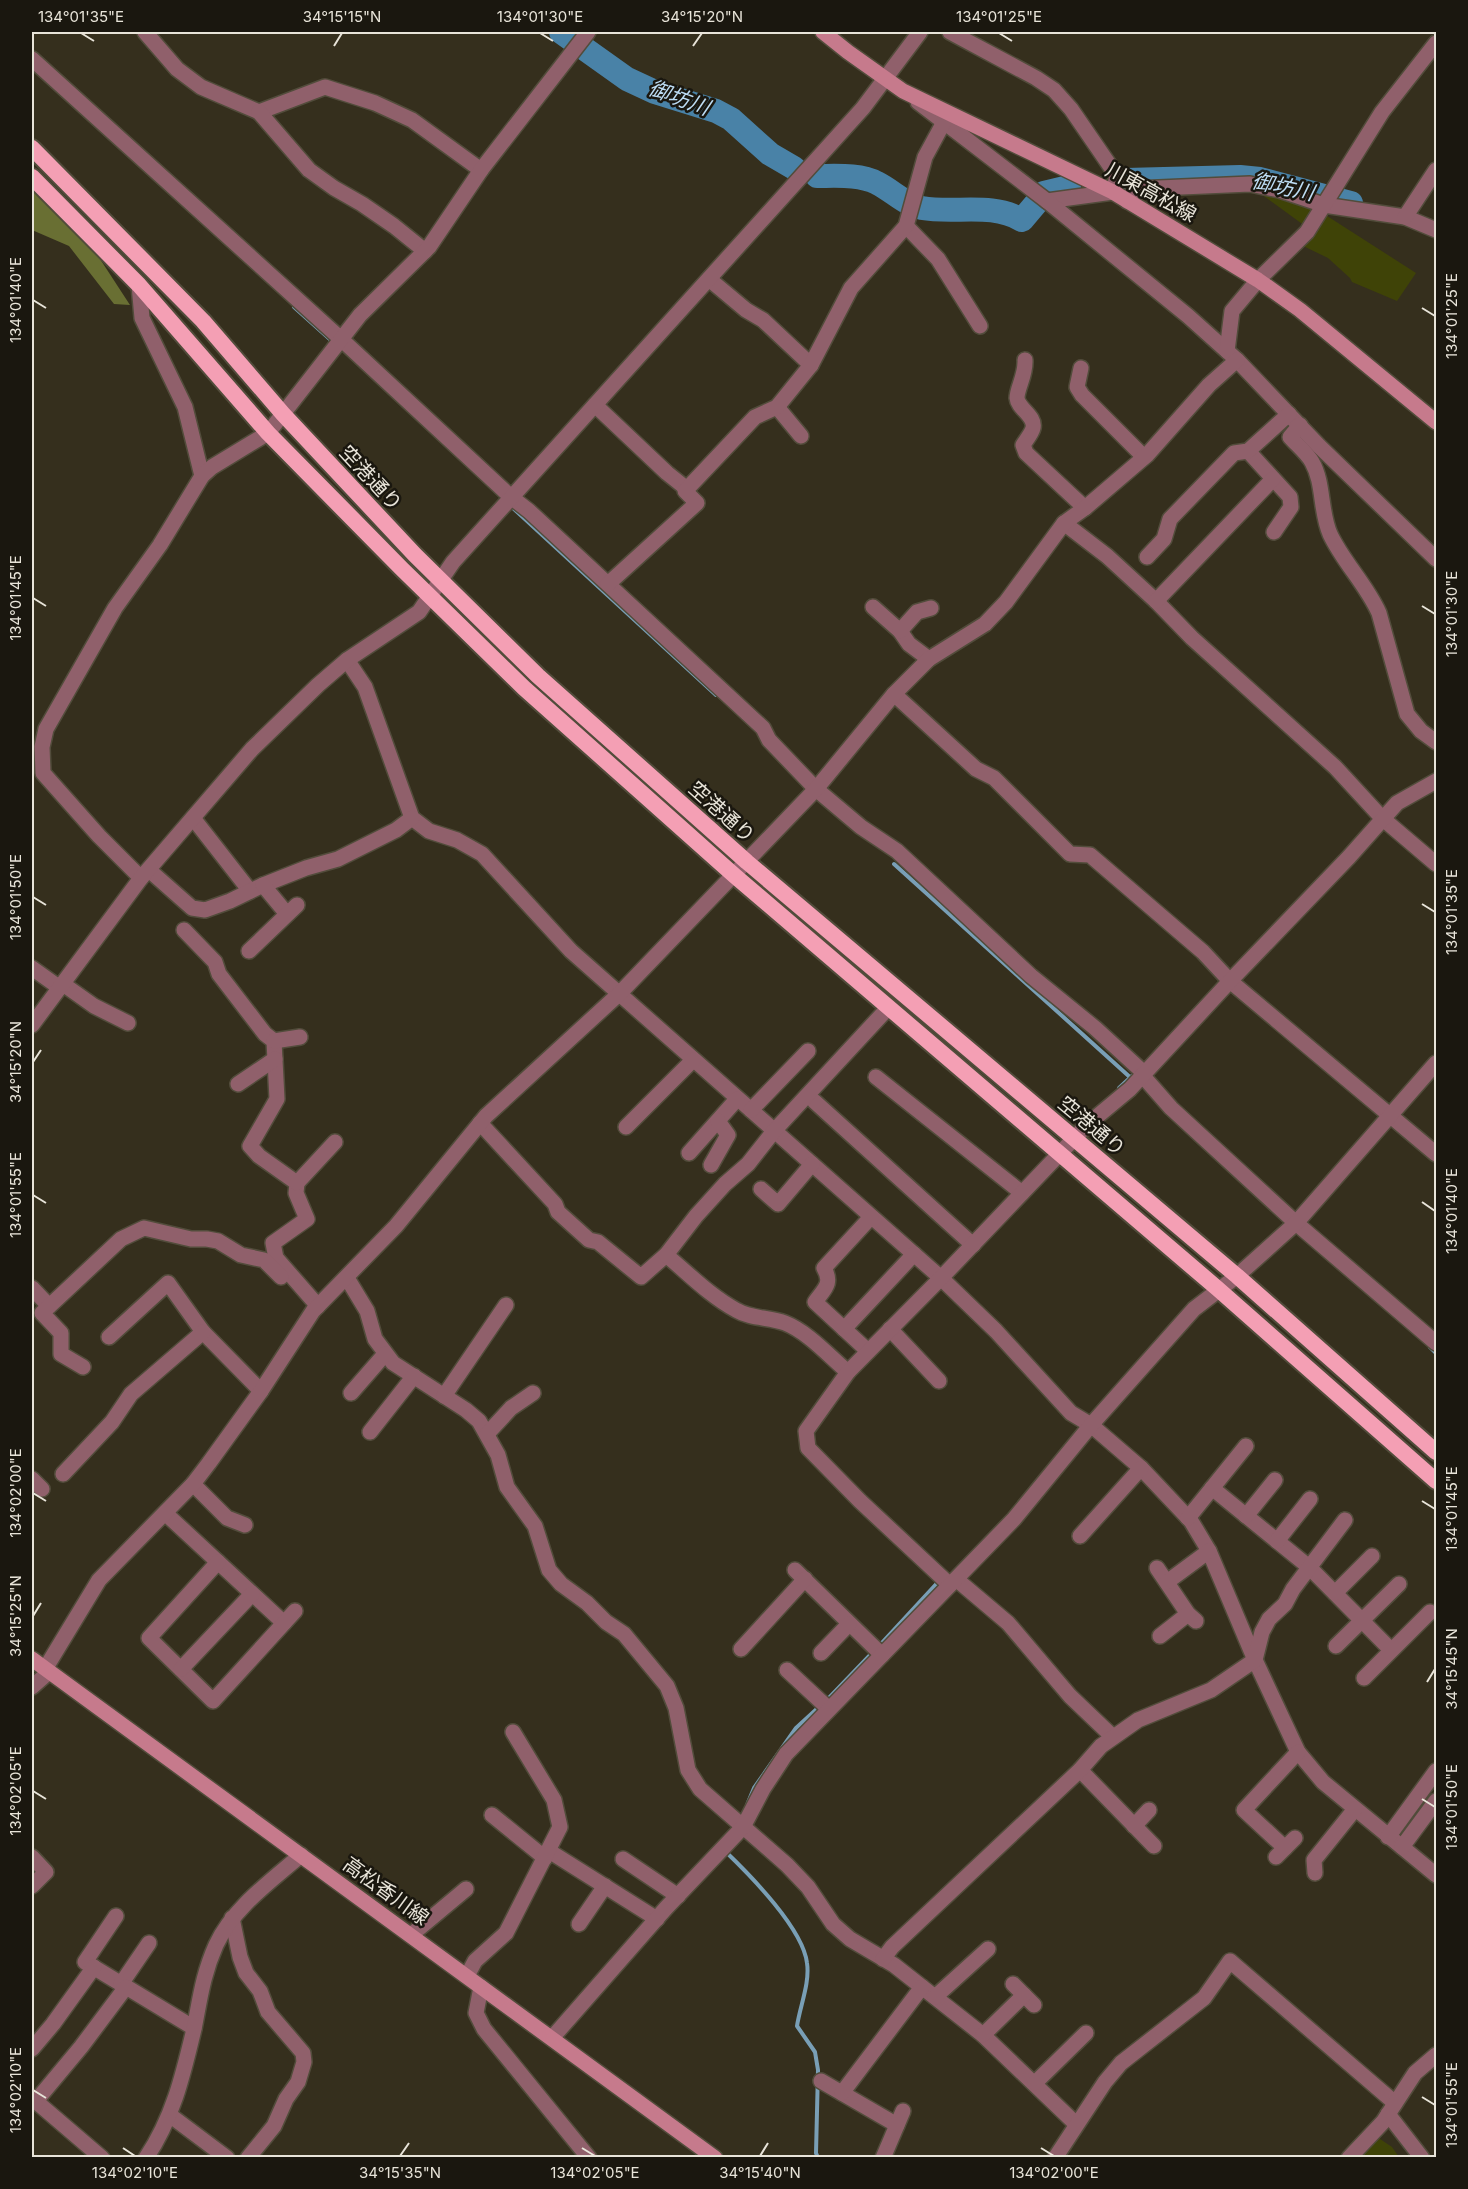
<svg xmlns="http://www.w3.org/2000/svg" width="1468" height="2189" font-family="Inter,'Noto Sans JP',sans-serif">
<rect width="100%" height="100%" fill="#352f1d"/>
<g fill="#3f4307">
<polygon points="1254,189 1317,210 1305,226"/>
<polygon points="1324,214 1416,273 1397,301 1352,282 1350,278 1328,258 1299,244"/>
<polygon points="1377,2137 1392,2147 1399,2157 1358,2158"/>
</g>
<polygon fill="#696f33" points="32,187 87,239 130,305 114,304 69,246 32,230"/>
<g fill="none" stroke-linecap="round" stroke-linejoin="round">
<g stroke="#799fb6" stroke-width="4">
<polyline points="294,307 333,342"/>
<polyline points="514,509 716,695"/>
<polyline points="894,864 1132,1079"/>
<polyline points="1119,1088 1133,1075"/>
<polyline points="1430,1347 1436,1353"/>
<polyline points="878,1647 939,1581"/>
<polyline points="826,1701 873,1652"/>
<polyline points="747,1805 754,1788 796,1728 820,1706"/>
<path d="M726,1852C751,1876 803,1929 807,1963C810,1983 800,2006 797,2026L815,2052L818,2070L816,2153L818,2158"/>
</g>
<g stroke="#4982a7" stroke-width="24">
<polyline points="561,32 627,79 655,92 716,111 731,119 770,154 794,168"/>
<path d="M817,176C836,176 860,174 877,183C893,191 904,204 922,208C955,214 991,202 1022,220L1038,201"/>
<polyline points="1126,180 1240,177 1260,179 1351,203"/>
<polyline points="1044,193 1069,187"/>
</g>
<defs>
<g id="minor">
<polyline points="145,32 177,69 201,87 259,112 325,87 375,103 412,120 481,170"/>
<polyline points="950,32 1036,78 1054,90 1071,109 1117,176 1113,192 1047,201"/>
<polyline points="32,59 341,339 511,497 529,511 763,728 769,740 816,789 861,827 897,851 1031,976 1095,1028 1144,1073"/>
<polyline points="918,102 1047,201 1188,316 1237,360 1319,446 1436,559"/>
<polyline points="259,112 309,170 334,188 362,204 394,226 425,251"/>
<polyline points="1127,201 1136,189 1250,184 1279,190 1324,205 1405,217 1436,230"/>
<polyline points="1405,217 1436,170"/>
<polyline points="906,226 938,259 980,326"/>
<polyline points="709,279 746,310 763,320 811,365"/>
<polyline points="139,285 142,318 185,407 202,476"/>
<polyline points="1227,351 1232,311 1258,280 1307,232 1382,112 1436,43"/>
<path d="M1025,360C1026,375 1017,388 1017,398C1018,409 1036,416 1033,428C1032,433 1026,440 1023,445L1026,453L1085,508"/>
<polyline points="1081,368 1077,387 1082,395 1144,457"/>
<polyline points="595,405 667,473 687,489"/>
<polyline points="777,407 801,436"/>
<path d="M1300,425L1290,437C1297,445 1307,453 1312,462C1324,483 1320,511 1330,534C1343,562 1366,584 1379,613L1407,714L1421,731L1436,742"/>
<polyline points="1248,451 1290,497 1291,507 1274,532"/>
<polyline points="1064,523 1107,556 1156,601 1192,638 1335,767 1382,818 1436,864"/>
<polyline points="1147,557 1164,539 1170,519 1234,453 1248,451 1289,414"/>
<polyline points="608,584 697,503 685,491 755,417 777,407 811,365 851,288 906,226 925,157 944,122"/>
<polyline points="1156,601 1273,479"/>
<polyline points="873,607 900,631 909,644 929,659"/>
<polyline points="900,631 917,612 931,608"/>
<polyline points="347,660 365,687 412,818 429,831 457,840 482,854 571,951 941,1278 996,1331 1071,1413 1091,1425 1141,1468 1191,1521 1209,1551 1255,1660 1298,1752 1323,1782 1436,1875"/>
<polyline points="894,694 976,769 994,778 1070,854 1090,855 1203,952 1230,981 1436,1154"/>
<polyline points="193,818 250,891"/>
<polyline points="149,870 192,908 205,910 230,901 263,885 306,868 338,859 396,830 412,818"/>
<polyline points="141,878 99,836 43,773 42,747 46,729 115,608 160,545 202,476 212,467 268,433 360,315 429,247 481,170 588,32"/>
<polyline points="263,885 287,914"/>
<polyline points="184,930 215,962 219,974 265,1034 274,1041 277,1099 250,1146 259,1156 297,1183 296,1193 307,1219 273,1243 276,1258 318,1306"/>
<polyline points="249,951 297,905"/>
<polyline points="32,968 60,988"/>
<polyline points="63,984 94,1006 128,1023"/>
<polyline points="274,1041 300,1037"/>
<polyline points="1142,1075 1171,1108 1296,1223 1436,1343"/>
<polyline points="876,1077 1022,1193"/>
<polyline points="238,1084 275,1059"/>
<polyline points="814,1101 973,1245"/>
<polyline points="751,1110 808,1051"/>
<polyline points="480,1123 555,1204 558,1212 589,1240 598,1242 641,1277 666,1255 696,1216 725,1184 748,1164 774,1131 888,1008"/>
<polyline points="626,1127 693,1060"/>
<polyline points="689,1153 737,1099"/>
<polyline points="711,1165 728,1135 718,1121"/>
<polyline points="297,1183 335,1142"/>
<polyline points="761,1189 778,1204 812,1164"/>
<path d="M666,1255C688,1273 710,1296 736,1310C751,1319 769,1317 785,1323C808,1332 829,1356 848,1372"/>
<polyline points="347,1278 367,1311 375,1339 393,1363 466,1410 479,1421 498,1455 507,1487 535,1526 549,1570 561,1584 587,1603 606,1622 624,1634 667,1686 676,1708 688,1770 700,1789 787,1865 808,1887 833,1924 850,1939 894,1965 983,2035 1076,2124"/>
<polyline points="32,1288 49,1306"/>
<polyline points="844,1329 914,1254"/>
<polyline points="890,1329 939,1381"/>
<polyline points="109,1337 168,1283 203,1332 261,1391"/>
<path d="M868,1351L815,1302C824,1289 833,1284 824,1268L871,1217"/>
<polyline points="83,1367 61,1354 61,1333 42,1313 121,1239 144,1228 191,1239 207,1239 218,1241 241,1255 264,1260 281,1277"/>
<polyline points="351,1393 385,1354"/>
<polyline points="444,1396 506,1305"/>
<polyline points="370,1432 414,1376"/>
<polyline points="487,1434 511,1408 533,1393"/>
<polyline points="63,1474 112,1422 131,1394 203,1332"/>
<polyline points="32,1479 42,1489"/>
<polyline points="193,1484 227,1518 245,1525"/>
<polyline points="1212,1488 1309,1567 1391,1650"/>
<polyline points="165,1513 284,1623"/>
<polyline points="1246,1516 1275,1480"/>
<polyline points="1188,1518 1246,1446"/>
<polyline points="1080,1536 1141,1468"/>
<polyline points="1277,1541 1310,1499"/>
<polyline points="218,1562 149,1638 213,1701 295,1611"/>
<polyline points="1157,1568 1188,1614 1196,1621"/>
<polyline points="795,1570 882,1655"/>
<polyline points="956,1579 1008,1623 1070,1696 1113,1737"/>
<polyline points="1167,1582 1209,1551"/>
<polyline points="950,1585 860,1501 808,1448 806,1431 848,1372 941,1278 1088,1124 1130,1089 1230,981 1349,857 1397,803 1436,781"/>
<polyline points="1335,1593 1372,1556"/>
<polyline points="1160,1636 1188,1614"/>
<polyline points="1336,1646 1399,1584"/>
<polyline points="741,1649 805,1579"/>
<polyline points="821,1653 849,1624"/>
<polyline points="45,1669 99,1580 193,1484 209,1463 261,1391 313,1311 396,1226 486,1116 620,993 816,789 894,694 929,659 985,624 1006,602 1064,523 1085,508 1147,455 1209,385 1237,360"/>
<polyline points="181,1669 252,1594"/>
<polyline points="787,1670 829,1709"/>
<polyline points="1364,1678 1430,1612"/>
<polyline points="32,1687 49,1672"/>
<polyline points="1080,1770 1154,1846"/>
<polyline points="492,1815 545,1858"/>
<polyline points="1134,1826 1149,1810"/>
<polyline points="1388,1837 1436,1771"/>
<polyline points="1402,1847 1436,1801"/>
<polyline points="1285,1848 1244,1810 1298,1752"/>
<polyline points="549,1851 657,1919"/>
<polyline points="32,1857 46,1872 32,1886"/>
<polyline points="1276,1857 1295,1838"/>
<polyline points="623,1859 678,1896"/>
<polyline points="1315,1873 1314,1860 1355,1809"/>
<polyline points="116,1916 85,1962 194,2028"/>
<polyline points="232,1918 240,1957 246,1973 260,1991 268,2012 303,2053 304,2062 298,2082 286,2099 274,2126 248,2158"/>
<polyline points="579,1924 605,1886"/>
<polyline points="411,1935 466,1889"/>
<polyline points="883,1959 892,1947 1080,1770 1101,1746 1138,1720 1211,1690 1255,1660 1262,1632 1269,1619 1285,1604 1293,1589 1345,1520"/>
<polyline points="467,1976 475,1961 506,1933 560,1827 554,1800 513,1732"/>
<polyline points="121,1984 149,1943"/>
<polyline points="1013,1984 1034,2005"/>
<polyline points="481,1987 476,2013 484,2029 589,2158"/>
<polyline points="935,1997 988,1949"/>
<polyline points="983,2035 1024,1995"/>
<polyline points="552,2038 666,1908 743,1827 763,1789 786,1754 1014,1519 1091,1425 1194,1309 1237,1276 1296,1223 1436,1063"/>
<polyline points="32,2049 53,2024 94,1967"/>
<polyline points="821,2081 897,2125"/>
<polyline points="1035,2083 1086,2033"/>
<polyline points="842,2093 922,1987"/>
<polyline points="32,2098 102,2158"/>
<polyline points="36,2101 81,2047 126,1987"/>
<polyline points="1388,2114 1422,2158"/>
<polyline points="171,2116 227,2158"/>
<path d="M146,2158C173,2118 183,2075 194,2029C200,1999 203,1974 216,1945C233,1908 271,1881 301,1855"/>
<polyline points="883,2158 903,2111"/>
<polyline points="1055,2158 1105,2082 1121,2063 1204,1998 1230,1961 1395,2103"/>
<polyline points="1349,2158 1383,2122 1415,2073 1436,2055"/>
</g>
<polyline id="tertiary" points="32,1025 141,878 252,749 318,685 347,660 419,612 453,562 863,108 920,32"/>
<g id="secondary">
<polyline points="823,32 848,52 903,91 1113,192 1258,280 1300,310 1436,422"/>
<polyline points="32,1659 715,2158"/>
</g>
<g id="trunk">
<polyline points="32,148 203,321 283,414 415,555 538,676 747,862 1237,1276 1436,1452"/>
<polyline points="32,177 139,285 268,433 402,569 524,688 735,876 1218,1289 1436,1481"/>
</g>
</defs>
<use href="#minor" stroke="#524c3b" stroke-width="18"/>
<use href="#tertiary" stroke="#524c3b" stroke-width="18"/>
<use href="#secondary" stroke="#524c3b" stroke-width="18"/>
<use href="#trunk" stroke="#524c3b" stroke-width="20"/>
<use href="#minor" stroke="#90606b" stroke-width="15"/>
<use href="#tertiary" stroke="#90606b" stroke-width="15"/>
<use href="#secondary" stroke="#c67a8c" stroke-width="15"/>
<use href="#trunk" stroke="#f49fb4" stroke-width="16"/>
</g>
<path fill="none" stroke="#e8e4d9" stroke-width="2" d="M81,33L94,41M540,33L553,41M999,33L1012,41M334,46L342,33M693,46L702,33M33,300L46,308M1422,308L1435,316M33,598L46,606M1422,606L1435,614M33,897L46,905M1422,904L1435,912M33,1062L41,1050M33,1195L46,1203M1422,1202L1435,1211M33,1493L46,1501M1422,1501L1435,1509M33,1616L41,1603M1427,1682L1435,1669M33,1791L46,1799M1422,1799L1435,1807M33,2090L46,2098M1422,2097L1435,2105M123,2148L135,2156M582,2148L595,2156M1041,2148L1054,2156M400,2156L409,2143M760,2156L768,2143"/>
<g text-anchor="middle" stroke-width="5" stroke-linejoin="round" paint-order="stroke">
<g font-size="20" fill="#e8e4d9" stroke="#1a170f">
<text transform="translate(1151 192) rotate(29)" y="7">川東高松線</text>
<text transform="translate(371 478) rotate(47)" y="7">空港通り</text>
<text transform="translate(722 812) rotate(42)" y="7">空港通り</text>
<text transform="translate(1092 1126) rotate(40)" y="7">空港通り</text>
<text transform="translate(386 1891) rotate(36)" y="7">高松香川線</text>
</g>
<g font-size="21" font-style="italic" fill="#bddcf3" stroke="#1a170f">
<text transform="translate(679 98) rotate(20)" y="7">御坊川</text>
<text transform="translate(1283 187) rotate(12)" y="7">御坊川</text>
</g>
</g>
<rect width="1468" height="2189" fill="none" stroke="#1a170f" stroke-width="66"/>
<rect x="33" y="33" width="1402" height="2123" fill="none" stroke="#e8e4d9" stroke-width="2"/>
<g font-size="15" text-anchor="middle" fill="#e8e4d9">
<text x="81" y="22">134°01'35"E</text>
<text x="342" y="22">34°15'15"N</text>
<text x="540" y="22">134°01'30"E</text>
<text x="702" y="22">34°15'20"N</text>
<text x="999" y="22">134°01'25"E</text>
<text transform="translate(16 300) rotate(-90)" y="5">134°01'40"E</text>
<text transform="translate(1452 316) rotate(-90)" y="5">134°01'25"E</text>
<text transform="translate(16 598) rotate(-90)" y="5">134°01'45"E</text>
<text transform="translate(1452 614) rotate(-90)" y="5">134°01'30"E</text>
<text transform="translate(16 897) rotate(-90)" y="5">134°01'50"E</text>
<text transform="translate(1452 912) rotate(-90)" y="5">134°01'35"E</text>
<text transform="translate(16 1062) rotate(-90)" y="5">34°15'20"N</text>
<text transform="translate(16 1195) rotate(-90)" y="5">134°01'55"E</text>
<text transform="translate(1452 1211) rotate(-90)" y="5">134°01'40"E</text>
<text transform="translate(16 1493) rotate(-90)" y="5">134°02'00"E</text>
<text transform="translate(1452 1509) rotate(-90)" y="5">134°01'45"E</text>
<text transform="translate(16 1616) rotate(-90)" y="5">34°15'25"N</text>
<text transform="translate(1452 1669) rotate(-90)" y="5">34°15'45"N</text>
<text transform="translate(16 1791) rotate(-90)" y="5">134°02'05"E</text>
<text transform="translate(1452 1807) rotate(-90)" y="5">134°01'50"E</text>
<text transform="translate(16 2090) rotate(-90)" y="5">134°02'10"E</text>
<text transform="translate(1452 2105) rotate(-90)" y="5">134°01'55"E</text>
<text x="135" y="2178">134°02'10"E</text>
<text x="400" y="2178">34°15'35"N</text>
<text x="595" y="2178">134°02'05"E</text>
<text x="760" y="2178">34°15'40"N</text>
<text x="1054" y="2178">134°02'00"E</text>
</g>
</svg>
